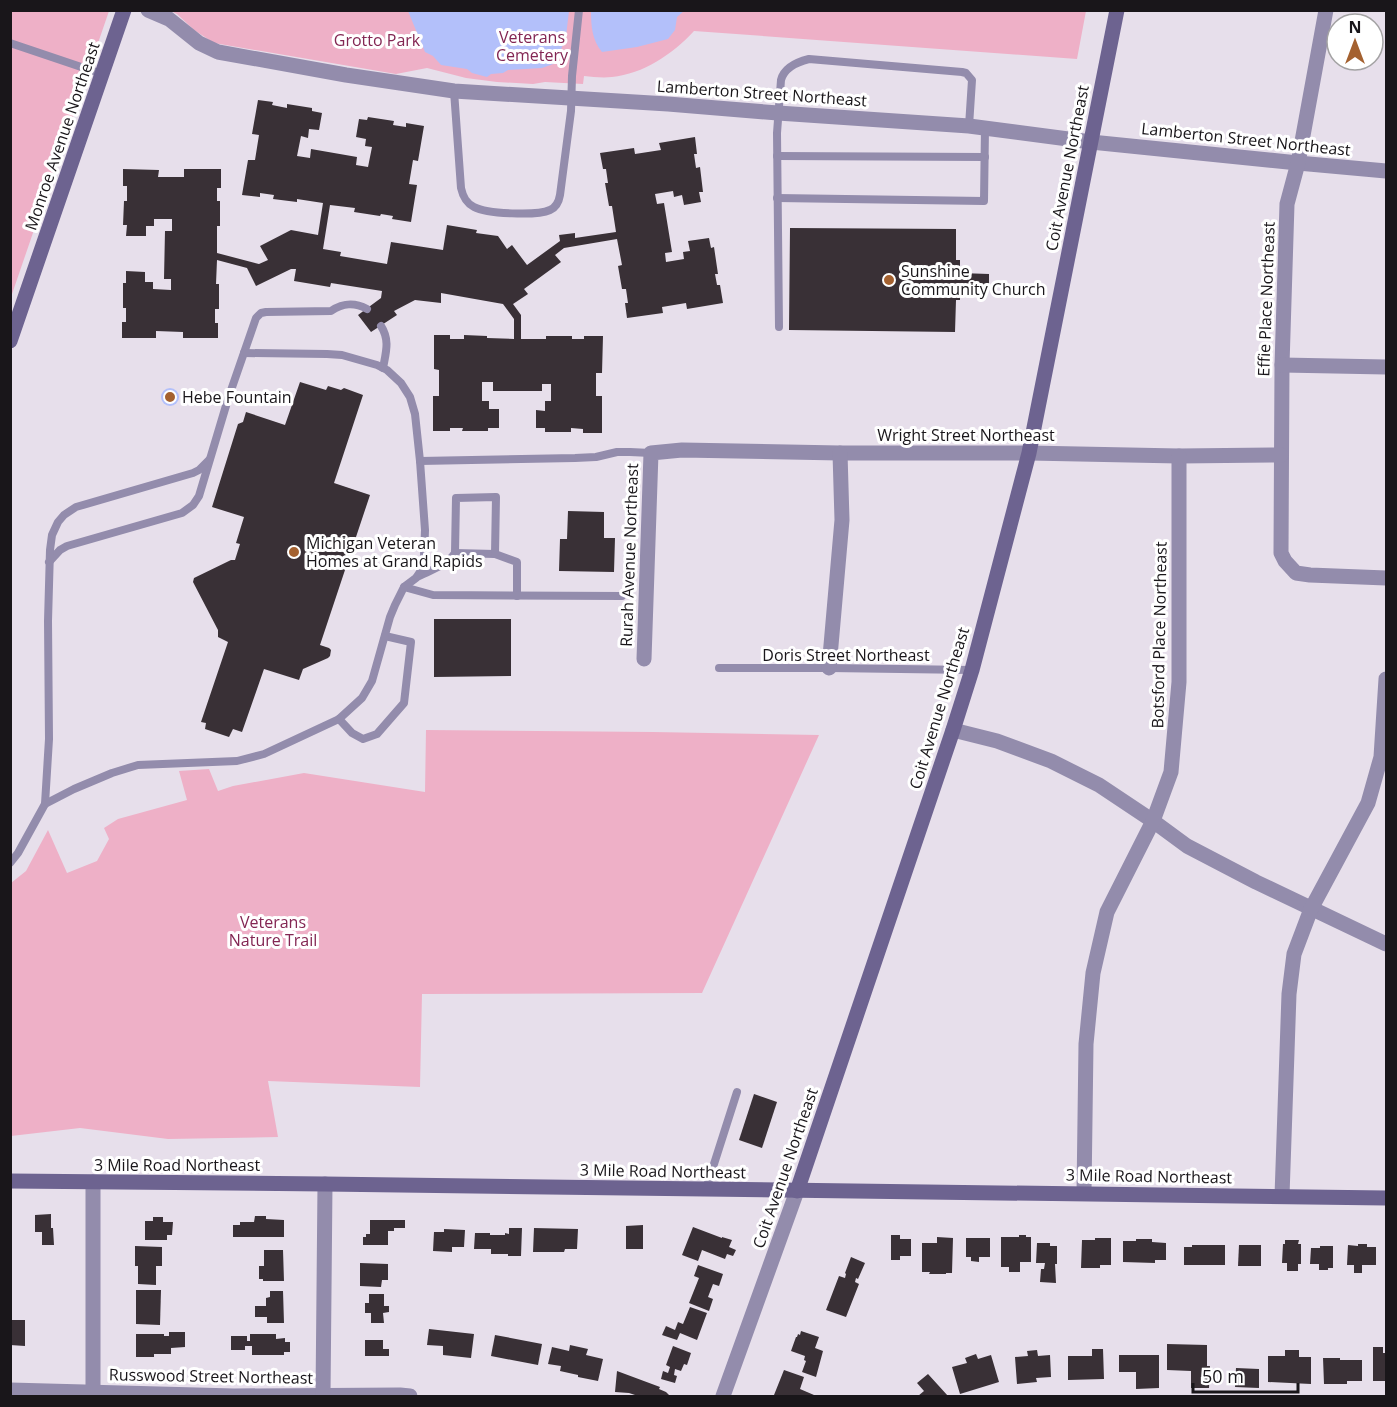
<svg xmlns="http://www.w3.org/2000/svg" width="1397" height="1407" font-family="'Open Sans',sans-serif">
<rect width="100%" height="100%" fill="#e7dfeb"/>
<g fill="#eeb0c7">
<polygon points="11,11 109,11 11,297"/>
<path d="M171,11H1086L1077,59L694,31C673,54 643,74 612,77C603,78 593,77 584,76L583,84L545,82L533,84L497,82L466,78L427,68L396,74L214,43L194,30L177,14Z"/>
<polygon points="426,730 653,732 819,735 702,993 422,994 420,1087 268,1081 278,1137 168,1139 80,1128 11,1136 11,883 26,871 48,830 67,873 97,861 109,839 104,828 118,819 187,800 179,771 209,769 218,791 233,786 304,773 425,792"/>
</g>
<g fill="#b3c0fa">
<polygon points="408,11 569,11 566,36 556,63 542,68 508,70 503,73 491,74 487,77 472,73 467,69 441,65 433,56 425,52"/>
<path d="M591,11V10L684,11L677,17L675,30L668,39L637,47L602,52C592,40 591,26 591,11Z"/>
<circle cx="170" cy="397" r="9"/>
</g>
<g fill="#393036">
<polygon points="258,100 273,102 272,105 287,108 287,104 312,108 312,111 322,113 319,130 309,129 308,138 301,136 297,156 310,158 311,149 357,157 356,165 368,167 372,147 365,146 366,139 356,137 359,119 367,120 368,117 394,121 393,125 406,127 406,123 424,126 418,161 413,160 409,184 417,185 411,222 392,219 393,216 381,214 380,216 354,212 355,208 330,205 323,249 341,252 340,256 387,264 391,242 443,250 447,225 477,230 476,233 498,236 507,249 512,245 527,265 560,241 559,235 575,233 575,238 616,232 612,206 609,206 605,183 608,183 606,169 603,169 600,153 634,148 635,154 661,150 659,143 695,137 697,154 694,154 696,168 700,167 703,192 699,192 701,202 684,205 682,195 674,197 673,191 655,194 657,204 664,203 672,252 665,253 666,262 684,259 683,252 690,251 688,241 709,238 711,248 714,247 718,274 715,274 717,285 720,285 723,303 687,309 686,303 662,307 663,313 627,318 625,303 628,303 626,289 622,289 618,266 622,265 617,239 564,248 555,255 561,262 524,289 528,294 513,304 521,315 521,339 546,339 546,336 572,336 572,339 584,339 584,336 603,336 602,373 596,373 596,396 602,396 602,433 583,433 583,429 571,428 571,432 545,432 545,428 536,428 536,410 545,411 545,401 551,401 551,384 542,384 542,391 493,391 493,382 482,382 482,401 489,401 489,409 499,409 499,428 488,428 488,431 462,431 463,428 450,428 450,431 433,431 433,396 439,396 439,370 434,369 434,335 450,335 450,339 464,339 464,335 487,336 487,338 514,339 514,319 503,304 441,293 441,303 415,300 394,311 397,315 371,332 358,315 381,298 382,291 331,283 330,287 294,281 296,269 291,269 256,286 247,268 217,260 216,284 219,284 219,309 215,309 215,323 218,323 218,338 183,338 183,332 156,331 156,338 122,338 122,322 126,322 126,308 123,308 123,283 126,283 126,271 145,272 145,282 153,282 153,289 171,290 171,279 164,279 165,231 172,231 172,219 154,219 154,226 146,226 146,236 126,236 127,225 123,225 124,201 127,201 127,186 123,186 123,169 159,170 158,177 184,177 184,169 221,169 221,188 217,188 217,201 220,201 220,226 217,226 217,253 259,264 268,260 260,246 291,230 318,235 323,203 297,199 297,202 273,199 274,195 260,193 260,197 242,195 248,160 255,160 259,135 252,134"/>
<polygon points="790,228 956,229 956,260 960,260 960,273 989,274 989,287 960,287 960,300 956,300 955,332 789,330"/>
<polygon points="300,382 326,390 328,386 341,390 344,388 363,395 334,483 370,495 320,645 329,648 331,650 330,656 328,658 303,669 299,680 264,669 242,732 233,729 229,737 205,729 206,723 201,722 228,642 218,637 218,630 193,582 194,578 231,560 235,560 240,544 236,543 244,517 212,507 238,424 243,422 246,412 285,425"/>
<polygon points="568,511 604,512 604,538 615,538 614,572 559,571 560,539 567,539"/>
<polygon points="434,619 511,619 511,676 434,677"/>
<polygon points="754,1094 777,1102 762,1148 739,1140"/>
<polygon points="51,1214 51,1228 53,1228 54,1245 42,1245 42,1232 35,1232 35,1215"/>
<polygon points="255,1216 266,1216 266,1219 284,1220 284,1237 233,1237 233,1225 240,1225 240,1222 254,1222"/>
<polygon points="153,1217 163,1217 163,1222 173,1222 172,1235 167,1235 167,1240 145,1240 145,1221 153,1221"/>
<polygon points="370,1220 405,1220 405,1228 394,1228 394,1231 388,1231 388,1245 363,1245 363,1237 366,1237 366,1234 370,1234"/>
<polygon points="643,1225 643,1249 626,1249 626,1226"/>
<polygon points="693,1227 722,1238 722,1237 732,1240 729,1247 736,1250 733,1256 727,1254 725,1259 702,1250 698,1261 682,1255"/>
<polygon points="509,1228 522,1228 521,1256 508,1256 508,1254 491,1254 491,1249 474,1249 475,1233 490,1233 490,1235 505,1235 505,1233 509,1234"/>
<polygon points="534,1228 578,1229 577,1249 565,1249 564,1252 533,1252"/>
<polygon points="444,1229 465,1230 464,1247 452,1247 452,1252 433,1251 434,1232 444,1232"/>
<polygon points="891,1235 900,1235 900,1239 911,1239 911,1256 900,1256 900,1260 891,1260"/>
<polygon points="1019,1235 1026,1235 1026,1237 1031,1237 1031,1262 1020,1262 1020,1272 1009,1272 1009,1267 1001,1267 1001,1237 1019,1237"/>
<polygon points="937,1237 953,1238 952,1273 946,1273 946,1274 929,1274 930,1272 922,1272 922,1243 937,1243"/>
<polygon points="966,1238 990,1238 990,1257 979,1257 979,1262 971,1261 971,1257 966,1257"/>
<polygon points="1095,1238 1111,1238 1111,1265 1100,1265 1100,1268 1081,1268 1082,1240 1095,1240"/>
<polygon points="1136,1239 1152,1239 1152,1242 1166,1243 1166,1260 1155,1260 1155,1263 1123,1262 1123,1241 1136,1241"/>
<polygon points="1285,1240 1299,1240 1298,1244 1301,1244 1301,1264 1298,1264 1298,1271 1287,1271 1287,1263 1282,1263 1283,1244 1285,1244"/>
<polygon points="1037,1243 1050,1243 1050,1246 1057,1246 1057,1264 1055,1264 1056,1283 1040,1282 1041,1269 1044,1269 1045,1263 1036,1263"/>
<polygon points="1358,1244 1367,1244 1367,1247 1376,1247 1376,1265 1362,1265 1362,1273 1354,1273 1354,1265 1347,1265 1348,1245 1358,1246"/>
<polygon points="1192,1245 1225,1245 1225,1265 1184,1265 1184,1247 1192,1247"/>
<polygon points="1239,1245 1261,1245 1261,1266 1238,1266"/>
<polygon points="135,1246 162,1247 162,1266 156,1266 156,1285 138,1284 138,1266 135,1266"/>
<polygon points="1320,1246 1333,1246 1333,1268 1328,1268 1328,1270 1319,1270 1319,1264 1310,1264 1311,1248 1320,1248"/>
<polygon points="264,1250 283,1250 284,1281 263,1281 263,1279 259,1279 259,1266 264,1266"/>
<polygon points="851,1257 865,1263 858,1279 856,1278 855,1282 859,1284 846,1317 826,1310 839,1276 845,1278 846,1274 845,1273"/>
<polygon points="360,1263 388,1264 388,1280 382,1280 381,1287 360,1286"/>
<polygon points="698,1265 723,1274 719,1286 713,1284 708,1297 713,1299 709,1311 689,1303 699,1278 694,1276"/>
<polygon points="136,1290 161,1290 160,1325 136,1324"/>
<polygon points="270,1291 283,1291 284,1323 267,1323 267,1317 255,1317 255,1306 266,1306 266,1298 270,1297"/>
<polygon points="369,1294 384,1294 384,1306 389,1306 389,1312 383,1313 384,1323 371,1323 371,1313 365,1313 365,1303 369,1303"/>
<polygon points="690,1307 707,1313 697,1340 680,1333 677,1340 662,1335 666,1326 675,1330 678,1322 683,1324"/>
<polygon points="10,1320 25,1320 25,1346 10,1345"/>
<polygon points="429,1329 474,1334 471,1358 443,1355 443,1346 427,1345"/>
<polygon points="801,1331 819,1337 815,1348 823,1351 816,1377 802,1372 806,1361 804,1360 805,1356 791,1351 796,1337 797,1337 798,1334 800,1335"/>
<polygon points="169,1332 185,1332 185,1347 171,1348 171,1354 154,1354 154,1357 136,1357 136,1334 164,1334 164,1336 169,1336"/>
<polygon points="250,1334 276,1334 276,1339 285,1338 285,1342 290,1342 290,1352 284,1352 284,1355 252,1355 252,1346 245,1346 245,1350 231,1350 231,1336 247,1336 247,1341 250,1341"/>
<polygon points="495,1335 542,1344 538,1365 491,1356"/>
<polygon points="365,1340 383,1340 383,1349 389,1349 389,1356 365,1356"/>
<polygon points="1167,1344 1207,1345 1207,1366 1210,1366 1209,1388 1191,1388 1191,1371 1167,1370"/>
<polygon points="570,1345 588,1349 586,1355 603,1359 598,1381 578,1377 578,1375 560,1371 561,1366 548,1364 552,1347 569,1351"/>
<polygon points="673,1346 691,1353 687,1365 684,1364 681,1371 675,1369 674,1375 677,1376 675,1383 661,1379 663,1371 668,1373 670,1367 666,1365"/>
<polygon points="1373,1347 1383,1347 1383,1353 1386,1353 1386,1381 1373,1381"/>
<polygon points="1092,1349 1103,1349 1104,1379 1068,1380 1068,1356 1092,1356"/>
<polygon points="1037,1350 1038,1356 1050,1355 1051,1377 1036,1378 1037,1382 1017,1384 1015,1357 1028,1356 1027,1351"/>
<polygon points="1285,1350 1299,1350 1299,1357 1311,1357 1311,1384 1268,1382 1268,1356 1285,1356"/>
<polygon points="976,1354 978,1359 991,1355 999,1382 960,1394 952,1367 967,1363 965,1358"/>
<polygon points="1119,1355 1159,1355 1159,1388 1136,1389 1136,1372 1119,1372"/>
<polygon points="1323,1358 1340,1358 1340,1360 1362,1360 1362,1381 1347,1381 1347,1384 1324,1384"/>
<polygon points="1236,1368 1259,1369 1259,1388 1235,1387"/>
<polygon points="784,1370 804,1377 800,1389 814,1395 813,1396 778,1396 774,1395"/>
<polygon points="617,1371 660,1387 659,1389 666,1392 670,1396 638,1396 629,1393 615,1392"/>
<polygon points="928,1374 948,1396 918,1396 924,1391 917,1383"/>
</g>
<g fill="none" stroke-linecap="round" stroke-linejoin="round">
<g stroke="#938cac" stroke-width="8">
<polyline points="10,43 102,74"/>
<path d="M454,91L461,188C463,197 466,203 474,207C487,214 537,216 550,210C557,207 559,201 560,195L571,111L572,76L579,10"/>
<polyline points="777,156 985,157"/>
<polyline points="777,198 984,201 985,128"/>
<path d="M381,326C390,340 386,352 383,368"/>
<path d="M779,327L777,133L781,80C784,68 797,62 809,59L962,72L966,73L972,80L969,126"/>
<polyline points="420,461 575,458 596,457 617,452 630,452 651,453"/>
<polyline points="455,553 495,554 517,562 517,596"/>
<path d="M49,562L60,550L67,546L182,513L193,505L199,496L228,399L256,318L261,313L266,312L331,311C343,303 354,302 367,309"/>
<path d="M417,577C431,570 446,566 455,553L456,498L496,497L495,554"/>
<polyline points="404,587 433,595 622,596"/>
<polyline points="719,668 829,668 972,670"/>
<polyline points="339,719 352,733 363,739 377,734 404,703 411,642 385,636"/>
<polyline points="45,804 49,739 48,621 50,550 52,535 58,522 64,515 76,507 193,473 199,470 209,460"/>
<polyline points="10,863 18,853 45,804 74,789 112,773 138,765 237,761 264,754 339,719 362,698 372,681 390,617 395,605 404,587 416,578 420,572 424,556 425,530 420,461 415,414 410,397 401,383 387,370 377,365 342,355 327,354 244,353"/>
<polyline points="706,1189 737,1092"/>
</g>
<g stroke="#938cac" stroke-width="15">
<polyline points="148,10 169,19 199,43 218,52 346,75 454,91 668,104 778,113 969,126 1091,142 1298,163 1386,171"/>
<polyline points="1326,10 1298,163 1287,204 1282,365 1281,553 1285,561 1296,573 1310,575 1386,578"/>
<polyline points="1282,365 1386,367"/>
<polyline points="644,659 651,453 682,450 840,453 1029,453 1179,456 1281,455"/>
<polyline points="829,668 842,520 840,453"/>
<polyline points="953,730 997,741 1051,761 1099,785 1153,821 1187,846 1256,882 1386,944"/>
<polyline points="1084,1193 1086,1044 1093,973 1107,912 1153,821 1171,772 1179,682 1179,456"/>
<polyline points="1282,1196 1289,994 1294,954 1311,909 1368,803 1381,757 1386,679"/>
<polyline points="10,1390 234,1396 400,1395 410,1396"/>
<polyline points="93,1396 93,1182"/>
<polyline points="323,1396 325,1184"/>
</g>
<polyline stroke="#938cac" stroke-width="15" points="723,1396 797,1191"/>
<g stroke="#6d6390" stroke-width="15">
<polyline points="10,341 124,10"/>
<polyline points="10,1181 325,1184 1386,1198"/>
<polyline points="797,1191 953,730 972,670 1029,453 1117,10"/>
</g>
</g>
<g fill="#a46130" stroke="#fff" stroke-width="2">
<circle cx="889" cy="280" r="6"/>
<circle cx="170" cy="397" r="6"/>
<circle cx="294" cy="552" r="6"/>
</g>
<g text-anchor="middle" stroke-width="6" stroke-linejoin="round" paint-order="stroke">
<g font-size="16" fill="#832653" stroke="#fff">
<text x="532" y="43">Veterans<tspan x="532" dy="18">Cemetery</tspan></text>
<text x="377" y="46">Grotto Park</text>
<text x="273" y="928">Veterans<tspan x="273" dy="18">Nature Trail</tspan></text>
</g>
<g font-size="16" fill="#19161a" stroke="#fff">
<text transform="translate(762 93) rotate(4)" y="6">Lamberton Street Northeast</text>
<text transform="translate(62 136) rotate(-71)" y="6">Monroe Avenue Northeast</text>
<text transform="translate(1246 139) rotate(6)" y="6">Lamberton Street Northeast</text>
<text transform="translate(1067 168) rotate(-79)" y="6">Coit Avenue Northeast</text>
<text transform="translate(1266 299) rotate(-88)" y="6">Effie Place Northeast</text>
<text x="966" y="441">Wright Street Northeast</text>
<text transform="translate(629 555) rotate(-88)" y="6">Rurah Avenue Northeast</text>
<text transform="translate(1159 635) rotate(-89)" y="6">Botsford Place Northeast</text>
<text x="846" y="661">Doris Street Northeast</text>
<text transform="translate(939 708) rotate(-73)" y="6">Coit Avenue Northeast</text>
<text x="177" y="1171">3 Mile Road Northeast</text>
<text transform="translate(785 1168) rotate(-71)" y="6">Coit Avenue Northeast</text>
<text transform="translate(663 1171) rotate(1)" y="6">3 Mile Road Northeast</text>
<text transform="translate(1149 1176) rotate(1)" y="6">3 Mile Road Northeast</text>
<text transform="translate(211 1376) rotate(1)" y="6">Russwood Street Northeast</text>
</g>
<g font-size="16" fill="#19161a" stroke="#fff" text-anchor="start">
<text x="901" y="277">Sunshine<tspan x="901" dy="18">Community Church</tspan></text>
<text x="182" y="403">Hebe Fountain</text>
<text x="306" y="549">Michigan Veteran<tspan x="306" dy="18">Homes at Grand Rapids</tspan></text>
</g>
</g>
<rect width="1397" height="1407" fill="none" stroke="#19161a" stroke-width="24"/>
<g transform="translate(1355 42)"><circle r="28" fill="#ffffff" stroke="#a3a2a3" stroke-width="1.5"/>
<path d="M0-4.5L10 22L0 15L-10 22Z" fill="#a46130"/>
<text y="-9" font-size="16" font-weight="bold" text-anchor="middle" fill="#19161a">N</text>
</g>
<path d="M1193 1383v9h105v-9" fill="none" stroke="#19161a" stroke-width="3"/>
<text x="1202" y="1383" font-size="18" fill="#19161a" stroke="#ffffff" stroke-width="4.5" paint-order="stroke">50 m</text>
</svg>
